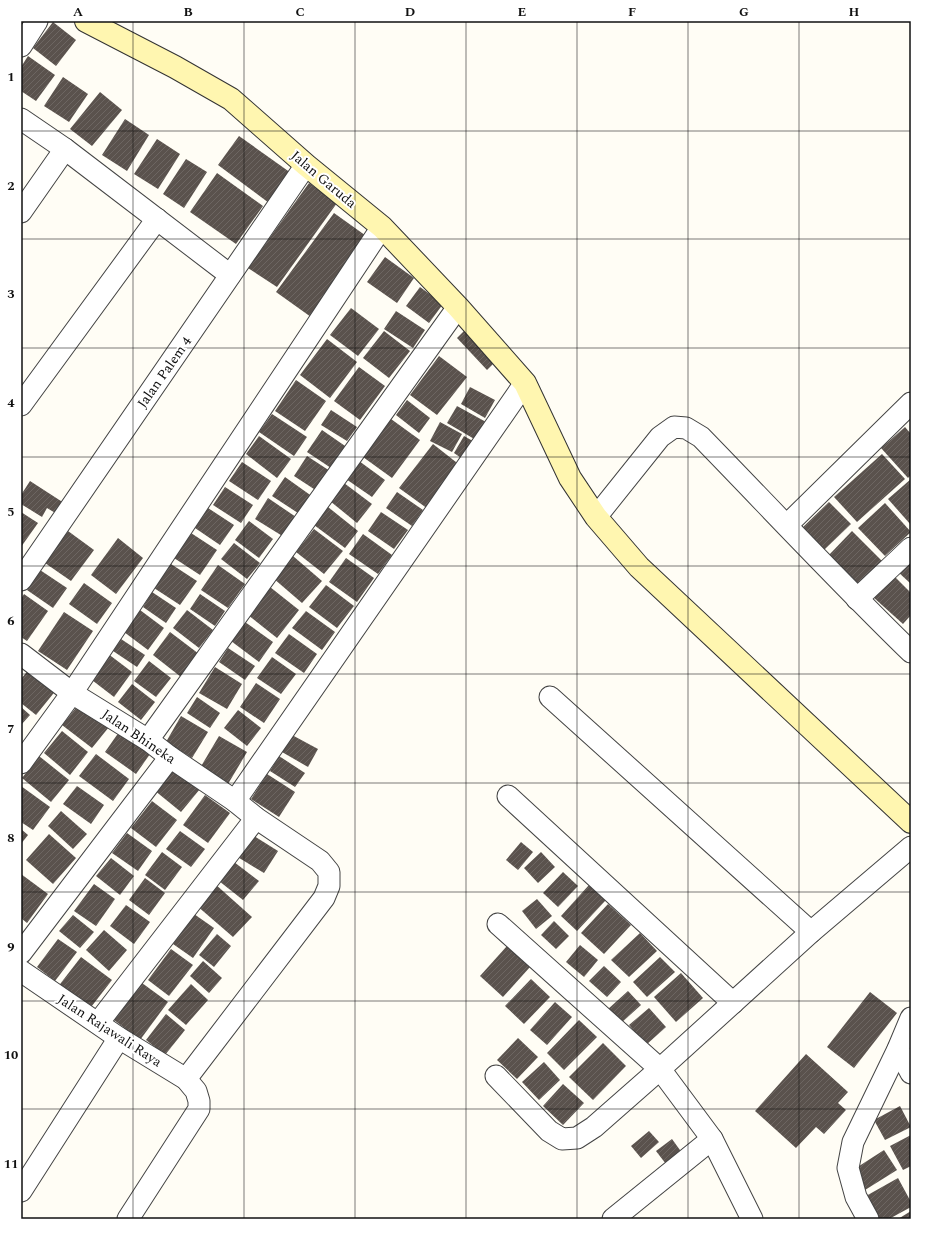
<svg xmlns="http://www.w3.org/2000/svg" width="932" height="1240" font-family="Spectral,serif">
<defs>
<pattern id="building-hatch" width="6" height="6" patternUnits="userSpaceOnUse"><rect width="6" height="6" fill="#5a524d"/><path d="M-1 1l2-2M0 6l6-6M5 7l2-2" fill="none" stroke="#6d6662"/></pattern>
</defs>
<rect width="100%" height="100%" fill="#fffdf5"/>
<g fill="url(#building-hatch)">
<polygon points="53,22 76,40 56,66 33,48"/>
<polygon points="28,56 55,75 36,101 21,91 21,67"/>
<polygon points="63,77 88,94 69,122 44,106"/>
<polygon points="100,92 122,110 92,146 70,129"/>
<polygon points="125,119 149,135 127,171 102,155"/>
<polygon points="239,136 291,173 269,203 218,165"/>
<polygon points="157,139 180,154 158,189 134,174"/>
<polygon points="186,159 207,172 184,208 163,194"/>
<polygon points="217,173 263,206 236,244 190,212"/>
<polygon points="309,183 337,203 277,287 248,268"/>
<polygon points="334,213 369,238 311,317 276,292"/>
<polygon points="385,257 414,278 397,303 367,282"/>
<polygon points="420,287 443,304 429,323 406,306"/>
<polygon points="351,308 379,329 358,356 330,335"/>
<polygon points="396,311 425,330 413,348 384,329"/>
<polygon points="467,328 498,359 487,370 457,338"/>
<polygon points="384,331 410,351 389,378 363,358"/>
<polygon points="327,339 357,362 330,398 300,375"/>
<polygon points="439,356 467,377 437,415 410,395"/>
<polygon points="359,367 385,386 360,420 334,401"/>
<polygon points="296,380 326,401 305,431 275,411"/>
<polygon points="470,387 495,400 485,418 461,404"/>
<polygon points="407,400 430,418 419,433 396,415"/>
<polygon points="457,406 486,422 476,440 447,423"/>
<polygon points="331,410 357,427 347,441 321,425"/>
<polygon points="272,414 307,437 294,456 259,432"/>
<polygon points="391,419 420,440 392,478 363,457"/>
<polygon points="440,422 462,434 452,452 430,441"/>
<polygon points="905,427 911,434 911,475 908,478 881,448"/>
<polygon points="322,430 348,448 334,470 307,452"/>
<polygon points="259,436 291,459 277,478 246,454"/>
<polygon points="464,436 478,444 467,462 454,453"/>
<polygon points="433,444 461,466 428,509 399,488"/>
<polygon points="882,454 905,479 857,522 834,497"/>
<polygon points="307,456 330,471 317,491 294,476"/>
<polygon points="359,461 385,480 372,497 346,479"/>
<polygon points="242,462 271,481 258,500 229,481"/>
<polygon points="285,477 313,497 301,515 272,496"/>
<polygon points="911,479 911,525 888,499"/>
<polygon points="30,481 64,503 57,514 47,508 42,517 21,504 21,495"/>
<polygon points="344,483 372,504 357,523 330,501"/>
<polygon points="225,487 253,505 241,523 213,505"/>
<polygon points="397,492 423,510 412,526 386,508"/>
<polygon points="268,498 296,517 284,537 255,519"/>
<polygon points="829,502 851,524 824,550 802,528"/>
<polygon points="885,503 911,532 885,556 858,528"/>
<polygon points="328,507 358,531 345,548 314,525"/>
<polygon points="208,508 234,525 220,545 195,528"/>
<polygon points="21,512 38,523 21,547"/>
<polygon points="381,512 408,530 394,549 368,531"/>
<polygon points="249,521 273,539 259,558 235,540"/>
<polygon points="314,529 343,551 324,574 296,552"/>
<polygon points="68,531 94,550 71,581 45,563"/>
<polygon points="852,531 882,561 857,585 828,556"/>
<polygon points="191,533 217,550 200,575 174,558"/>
<polygon points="363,534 392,555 378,574 349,554"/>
<polygon points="118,538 143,558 116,594 91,575"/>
<polygon points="234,543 260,563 247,579 221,559"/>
<polygon points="293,556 322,581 302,603 273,578"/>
<polygon points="911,557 911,584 897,571"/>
<polygon points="346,558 374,578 357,602 329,582"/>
<polygon points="171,564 197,581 180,605 154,588"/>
<polygon points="218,565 245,584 228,608 201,590"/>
<polygon points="40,570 67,588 53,608 27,590"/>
<polygon points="893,575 911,593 911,615 903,624 873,597"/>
<polygon points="84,583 112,603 97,624 69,604"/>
<polygon points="326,585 354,606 337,628 309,607"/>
<polygon points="270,587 299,610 277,638 248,615"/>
<polygon points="152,592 176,608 166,623 143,607"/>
<polygon points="24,594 48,611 27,641 21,637 21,599"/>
<polygon points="200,594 225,611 215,626 190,609"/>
<polygon points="140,610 164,628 148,650 124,632"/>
<polygon points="187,610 213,630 199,648 173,628"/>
<polygon points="306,611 335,632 322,650 292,628"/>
<polygon points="64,612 93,631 67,670 38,651"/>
<polygon points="245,622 273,642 259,662 231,641"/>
<polygon points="170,632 199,654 181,677 153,655"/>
<polygon points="289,634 317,654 304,673 275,653"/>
<polygon points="121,639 145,655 137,667 113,651"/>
<polygon points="228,648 255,666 245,680 219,662"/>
<polygon points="107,653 132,672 114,697 88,677"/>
<polygon points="272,657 296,674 281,694 257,678"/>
<polygon points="149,661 171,678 156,697 134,681"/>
<polygon points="215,667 242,684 227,709 199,693"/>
<polygon points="30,668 57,689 36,715 21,703 21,679"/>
<polygon points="256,683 280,699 264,723 240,707"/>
<polygon points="132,684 155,702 141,720 118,702"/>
<polygon points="197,697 220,713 210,728 187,713"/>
<polygon points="79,704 109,727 92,748 62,725"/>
<polygon points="21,707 30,715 21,725"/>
<polygon points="238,710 261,728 247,746 224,728"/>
<polygon points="181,716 208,732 192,758 166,742"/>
<polygon points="62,731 88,752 70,775 44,753"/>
<polygon points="119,732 150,754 136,774 105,752"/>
<polygon points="292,735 318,749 308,767 282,752"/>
<polygon points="219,736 247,752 228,784 200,768"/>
<polygon points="96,754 129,779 113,801 79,776"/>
<polygon points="39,756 69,780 51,802 22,778"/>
<polygon points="279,756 305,773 295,787 270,771"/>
<polygon points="173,767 200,789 181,812 154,790"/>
<polygon points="267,774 295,792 279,817 251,799"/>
<polygon points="21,786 50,807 33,830 21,822"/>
<polygon points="77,786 104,805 91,824 63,804"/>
<polygon points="205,795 230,813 208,843 183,825"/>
<polygon points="152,801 177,820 156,847 131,828"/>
<polygon points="61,811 87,834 73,849 48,826"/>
<polygon points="21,829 28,835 21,844"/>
<polygon points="180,831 205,849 191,867 166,849"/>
<polygon points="127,833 152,851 138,871 112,853"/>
<polygon points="49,834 76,858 53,884 26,860"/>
<polygon points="251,834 278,851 264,873 236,856"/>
<polygon points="521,842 533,852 518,870 506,860"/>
<polygon points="162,852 182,867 165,890 145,875"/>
<polygon points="541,852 555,867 538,883 524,868"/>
<polygon points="111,858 134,876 120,895 96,876"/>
<polygon points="234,862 259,881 243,900 219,881"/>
<polygon points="563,872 578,886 558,907 543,893"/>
<polygon points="21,874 48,894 27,923 21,918"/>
<polygon points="145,878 165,893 149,915 129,900"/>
<polygon points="94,884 115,899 96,926 74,911"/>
<polygon points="215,884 252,917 233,937 196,905"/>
<polygon points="589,885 606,900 577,931 561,916"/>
<polygon points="537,899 552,916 536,929 522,911"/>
<polygon points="608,904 631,925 604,954 581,933"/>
<polygon points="126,905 150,922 134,944 110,926"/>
<polygon points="194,914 214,928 193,958 173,944"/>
<polygon points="73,915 94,932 80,948 59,931"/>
<polygon points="554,921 569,936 556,949 541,935"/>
<polygon points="104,930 127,950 109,971 86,950"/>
<polygon points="640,933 657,951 629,977 611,960"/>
<polygon points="217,934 231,946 214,967 199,955"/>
<polygon points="58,939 77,952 55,981 37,967"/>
<polygon points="580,945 598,960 584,977 566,962"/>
<polygon points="507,946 530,967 503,997 480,976"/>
<polygon points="171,949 193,965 169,996 148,980"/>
<polygon points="81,957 112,980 88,1011 57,988"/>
<polygon points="660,957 675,972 647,997 633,982"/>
<polygon points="203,961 222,978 209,993 190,976"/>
<polygon points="604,966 621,982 607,997 589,981"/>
<polygon points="681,973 703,998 676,1022 654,997"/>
<polygon points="531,979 550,997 524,1024 505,1006"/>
<polygon points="142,983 168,1002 140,1040 114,1020"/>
<polygon points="191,984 208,1000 186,1025 168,1010"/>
<polygon points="628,991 641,1005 620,1024 607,1010"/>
<polygon points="870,992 897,1013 854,1068 827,1047"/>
<polygon points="555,1002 572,1017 547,1045 530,1030"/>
<polygon points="649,1008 666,1027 646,1045 629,1025"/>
<polygon points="166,1014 185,1030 165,1055 146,1040"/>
<polygon points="579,1020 597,1037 564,1070 547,1053"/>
<polygon points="518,1038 538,1057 517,1079 497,1060"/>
<polygon points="603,1043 626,1066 593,1100 569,1077"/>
<polygon points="806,1054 848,1092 838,1103 846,1110 824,1134 816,1127 796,1148 755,1111"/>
<polygon points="544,1062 560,1080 539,1100 522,1082"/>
<polygon points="563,1084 584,1103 563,1125 543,1106"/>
<polygon points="900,1106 911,1127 885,1140 874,1120"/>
<polygon points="649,1131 659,1142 641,1158 631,1146"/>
<polygon points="911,1135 911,1166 903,1170 890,1146"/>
<polygon points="672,1139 685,1157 669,1168 656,1151"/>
<polygon points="884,1150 897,1170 865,1190 853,1170"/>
<polygon points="898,1178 911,1202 911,1207 889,1219 879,1219 866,1196"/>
<polygon points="911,1211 911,1219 898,1219"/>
</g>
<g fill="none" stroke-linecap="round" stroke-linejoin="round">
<defs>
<g id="street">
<polyline points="21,46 37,21"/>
<polyline points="21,119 65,149 230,275"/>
<polyline points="21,212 65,149"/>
<polyline points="21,405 157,219"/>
<path d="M596,517L660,437L674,427L686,428L701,437C771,509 839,582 911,652"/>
<polyline points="787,525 911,403"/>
<polyline points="21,580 306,165"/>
<polyline points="857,599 911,548"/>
<polyline points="21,654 72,693 148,740 170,757 235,801 256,818 320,861 329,872 329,886 324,898 186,1079"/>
<polyline points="550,697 811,932"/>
<polyline points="148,740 458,307"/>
<polyline points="21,763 72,693 382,227"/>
<polyline points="508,796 733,1003"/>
<polyline points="235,801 525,383"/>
<polyline points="21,953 170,757"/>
<polyline points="21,971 119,1038 186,1079 196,1091 199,1101 199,1109 128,1219"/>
<polyline points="98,1023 256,818"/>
<polyline points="898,1049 911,1073"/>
<polyline points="496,1076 549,1131 562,1139 577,1138 594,1127 660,1069 498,924"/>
<polyline points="21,1191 119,1038"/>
<polyline points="613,1219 712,1139"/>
<polyline points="752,1219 712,1139 660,1069 811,932 911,847"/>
<polyline points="868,1219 856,1197 848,1168 853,1142 898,1049 911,1018"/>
</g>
<polyline id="secondary" points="86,21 175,67 231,99 306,165 382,227 458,307 525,383 570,478 596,517 639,567 911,822"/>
</defs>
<use href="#street" stroke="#444" stroke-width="23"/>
<use href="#secondary" stroke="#333" stroke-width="24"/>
<use href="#street" stroke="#fff" stroke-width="21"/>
<use href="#secondary" stroke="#fff6b0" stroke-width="22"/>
</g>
<path fill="none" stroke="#111" stroke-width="1" stroke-opacity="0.55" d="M133,21V1219M244,21V1219M355,21V1219M466,21V1219M577,21V1219M688,21V1219M799,21V1219M21,131H911M21,239H911M21,348H911M21,457H911M21,566H911M21,674H911M21,783H911M21,892H911M21,1001H911M21,1109H911"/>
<g text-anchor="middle" stroke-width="4" stroke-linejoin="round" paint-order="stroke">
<g font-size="14" fill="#111" stroke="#fff">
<text transform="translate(324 179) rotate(40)" y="5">Jalan Garuda</text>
<text transform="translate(164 372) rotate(-55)" y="5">Jalan Palem 4</text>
<text transform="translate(139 736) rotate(34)" y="5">Jalan Bhineka</text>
<text transform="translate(110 1030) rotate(33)" y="5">Jalan Rajawali Raya</text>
</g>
</g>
<rect width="932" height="1240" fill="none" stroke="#ffffff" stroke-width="44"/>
<rect x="22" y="22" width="888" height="1196" fill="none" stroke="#111" stroke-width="1.5"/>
<g font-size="13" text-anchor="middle" font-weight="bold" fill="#111">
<text x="78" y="16">A</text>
<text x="188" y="16">B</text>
<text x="300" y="16">C</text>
<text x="410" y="16">D</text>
<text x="522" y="16">E</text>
<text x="632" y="16">F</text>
<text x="744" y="16">G</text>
<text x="854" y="16">H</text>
<text x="11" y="81">1</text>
<text x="11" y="190">2</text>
<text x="11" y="298">3</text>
<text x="11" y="407">4</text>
<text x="11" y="516">5</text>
<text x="11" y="625">6</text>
<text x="11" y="733">7</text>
<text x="11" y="842">8</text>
<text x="11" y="951">9</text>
<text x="11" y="1059">10</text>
<text x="11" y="1168">11</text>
</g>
</svg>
